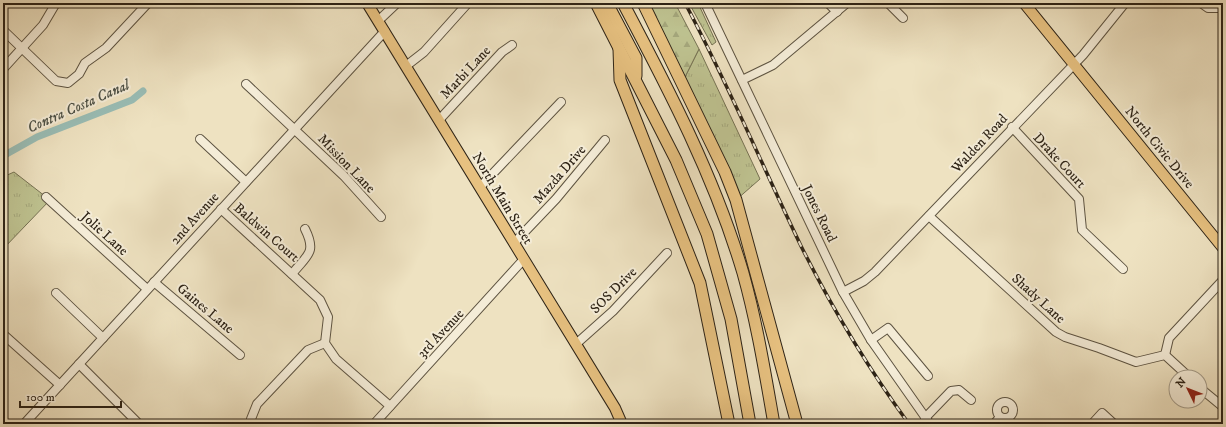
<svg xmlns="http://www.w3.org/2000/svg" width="1226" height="427" font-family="'IM FELL DW Pica',serif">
<defs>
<pattern id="grass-tufts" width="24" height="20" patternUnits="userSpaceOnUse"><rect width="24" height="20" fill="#bec290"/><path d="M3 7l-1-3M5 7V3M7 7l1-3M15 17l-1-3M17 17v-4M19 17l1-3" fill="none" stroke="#a4a67b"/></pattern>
<pattern id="forest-firs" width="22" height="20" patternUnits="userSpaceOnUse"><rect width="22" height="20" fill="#bec290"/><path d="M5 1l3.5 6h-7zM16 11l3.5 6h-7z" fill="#a4a67b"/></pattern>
</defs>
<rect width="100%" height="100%" fill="#eee2c1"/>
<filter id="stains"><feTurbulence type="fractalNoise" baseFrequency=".005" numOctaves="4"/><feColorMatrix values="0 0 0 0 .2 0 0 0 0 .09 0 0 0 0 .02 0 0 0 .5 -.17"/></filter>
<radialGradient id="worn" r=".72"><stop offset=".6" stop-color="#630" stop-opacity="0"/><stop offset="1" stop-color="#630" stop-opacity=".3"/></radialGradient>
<g fill="url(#grass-tufts)" stroke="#767253">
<polygon points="689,3 698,3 716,42 712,45"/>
<polygon points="699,49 760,179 736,200 682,83"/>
<polygon points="14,172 50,200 3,249 3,177"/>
</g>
<polygon fill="url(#forest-firs)" stroke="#767253" points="643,3 675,3 699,49 682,83"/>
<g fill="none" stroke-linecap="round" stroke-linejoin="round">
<polyline stroke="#99bdb5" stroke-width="7" points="3,156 37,137 132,100 143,91"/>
<defs>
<g id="minor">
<polyline points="705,3 843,292 871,340 930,424"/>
<polyline points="828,3 837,12"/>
<polyline points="888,3 903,18"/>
<polyline points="1201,3 1208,8 1223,8"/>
<polyline points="378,21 397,3"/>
<polyline points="3,30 56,81 68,83 79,74 85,63 106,48 148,3"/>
<polyline points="406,66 424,52 468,3"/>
<polyline points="3,69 43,25 56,3"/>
<polyline points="742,80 773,65 847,3"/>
<polyline points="246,84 344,176 381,217"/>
<polyline points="439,120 502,52 512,45"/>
<polyline points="1012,127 1079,199 1082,230 1123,269"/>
<polyline points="200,139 246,182"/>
<polyline points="480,187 561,102"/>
<polyline points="46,197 147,289"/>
<polyline points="221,209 320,300 328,317 325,343 336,359 390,406"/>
<polyline points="929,216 1056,332 1065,337 1099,348 1136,362 1165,355 1189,377"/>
<polyline points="514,243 556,199 605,140"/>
<path d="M292,274C307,255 317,253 305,229"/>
<polyline points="154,282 240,355"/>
<polyline points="843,292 864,281 875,272 1083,55 1125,3"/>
<polyline points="56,293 103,338"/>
<polyline points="4,335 60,385"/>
<polyline points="871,340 888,328 928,376"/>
<polyline points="576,344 613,311 667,253"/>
<polyline points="1165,355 1169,338 1223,280"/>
<polyline points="79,364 139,424"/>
<polyline points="1200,388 1223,407"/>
<circle cx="1005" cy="410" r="8"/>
<polyline points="925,418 951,391 959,390 971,400"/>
<polyline points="251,419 257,404 308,350 325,343"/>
<polyline points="24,424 385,31"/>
<polyline points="374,424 524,259"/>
<polyline points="994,424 1000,417"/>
<polyline points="1092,424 1102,413 1114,424"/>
</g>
<g id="major">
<polyline points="367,3 615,408 622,424"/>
<polyline points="1024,3 1223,248"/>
</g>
<g id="highway">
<polyline points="596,3 676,160 707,234 731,319 750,424"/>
<polyline points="607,3 636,58 636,76"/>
<path d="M623,3C669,90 715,178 743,273C757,323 765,373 774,424"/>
<polyline points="643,3 725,172 736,200 797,424"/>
<polyline points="619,49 620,80 700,283 729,424"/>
</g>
</defs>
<use href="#minor" stroke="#5d5341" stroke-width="10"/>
<use href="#major" stroke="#2d2316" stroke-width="12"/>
<use href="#highway" stroke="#2d2316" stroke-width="13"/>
<use href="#minor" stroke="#f4ecd7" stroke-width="8"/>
<use href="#major" stroke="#e7c180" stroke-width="10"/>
<use href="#highway" stroke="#e7c180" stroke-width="11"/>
<defs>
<path id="rail" d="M685,3C727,82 762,165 801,246C832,308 868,368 909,424"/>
</defs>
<use href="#rail" stroke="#2d2316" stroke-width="3.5"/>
<use href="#rail" stroke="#f4ecd7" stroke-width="2" stroke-dasharray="6" stroke-linecap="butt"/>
</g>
<g text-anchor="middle" stroke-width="4" stroke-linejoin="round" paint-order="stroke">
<g font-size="14" fill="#2d2316" stroke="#f4ecd7">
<text transform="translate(465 72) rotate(-47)" y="5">Marbi Lane</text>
<text transform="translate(979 143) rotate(-47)" y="5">Walden Road</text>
<text transform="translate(1160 147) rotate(51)" y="5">North Civic Drive</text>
<text transform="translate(1060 160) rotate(47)" y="5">Drake Court</text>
<text transform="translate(347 163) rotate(46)" y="5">Mission Lane</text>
<text transform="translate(559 174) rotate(-49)" y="5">Mazda Drive</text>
<text transform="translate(503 198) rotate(59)" y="5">North Main Street</text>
<text transform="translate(820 213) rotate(64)" y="5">Jones Road</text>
<text transform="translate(194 218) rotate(-48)" y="5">2nd Avenue</text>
<text transform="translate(267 232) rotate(41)" y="5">Baldwin Court</text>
<text transform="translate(105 233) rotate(42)" y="5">Jolie Lane</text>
<text transform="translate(613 290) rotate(-45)" y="5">SOS Drive</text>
<text transform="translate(1039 298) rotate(42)" y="5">Shady Lane</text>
<text transform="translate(206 308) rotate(40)" y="5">Gaines Lane</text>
<text transform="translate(440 333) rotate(-47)" y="5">3rd Avenue</text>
</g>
<g font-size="15" font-style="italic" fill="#4d5146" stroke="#f4ecd7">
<text transform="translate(78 106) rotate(-24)" y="5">Contra Costa Canal</text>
</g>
</g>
<rect width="1226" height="427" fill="none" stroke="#eee2c1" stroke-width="16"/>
<rect x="4" y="4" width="1218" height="419" fill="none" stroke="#2d2316" stroke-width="2"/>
<rect x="8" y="8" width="1210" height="411" fill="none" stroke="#2d2316"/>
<g transform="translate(1188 389) rotate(313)"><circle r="19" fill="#f4ecd7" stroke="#a49c8a"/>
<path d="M0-3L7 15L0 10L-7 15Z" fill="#8f2418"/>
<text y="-6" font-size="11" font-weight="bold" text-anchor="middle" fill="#2d2316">N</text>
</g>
<path d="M20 401v6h101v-6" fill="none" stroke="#2d2316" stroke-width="2"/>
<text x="26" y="401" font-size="12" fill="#2d2316" stroke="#f4ecd7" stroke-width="3" paint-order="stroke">100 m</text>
<rect width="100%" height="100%" filter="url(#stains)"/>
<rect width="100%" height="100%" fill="url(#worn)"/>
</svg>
